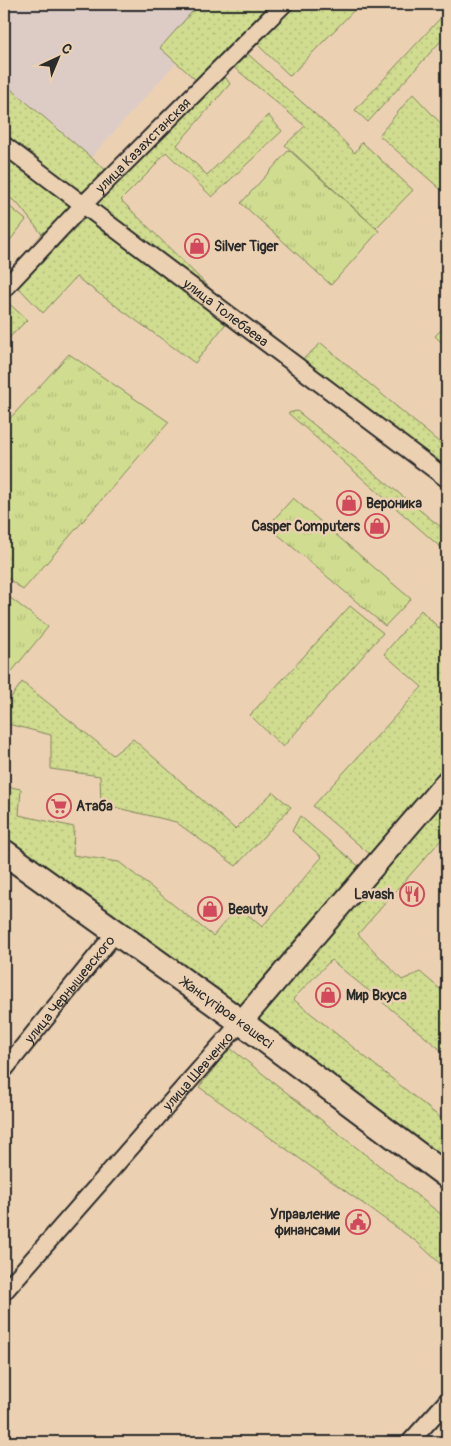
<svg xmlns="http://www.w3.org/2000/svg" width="451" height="1446" font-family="Pangolin,sans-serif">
<defs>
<pattern id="grass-dots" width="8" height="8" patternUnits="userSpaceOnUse" patternTransform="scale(1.25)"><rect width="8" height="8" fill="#d0dc8f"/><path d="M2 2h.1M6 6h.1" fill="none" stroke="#b3bd7c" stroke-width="1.8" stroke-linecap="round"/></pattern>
<pattern id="park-tufts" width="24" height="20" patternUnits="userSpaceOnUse" patternTransform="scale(1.25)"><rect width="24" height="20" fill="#d0dc8f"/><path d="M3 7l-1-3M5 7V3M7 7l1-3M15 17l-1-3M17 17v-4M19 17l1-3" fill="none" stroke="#b3bd7c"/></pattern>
</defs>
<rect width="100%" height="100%" fill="#ebd1b2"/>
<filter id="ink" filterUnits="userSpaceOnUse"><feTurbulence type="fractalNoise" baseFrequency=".02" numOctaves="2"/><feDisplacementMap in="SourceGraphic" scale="10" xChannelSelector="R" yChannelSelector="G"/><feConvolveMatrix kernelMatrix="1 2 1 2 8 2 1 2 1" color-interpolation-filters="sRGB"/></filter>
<g filter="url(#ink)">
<polygon fill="#ddccc5" points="4,4 229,4 77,173 4,118"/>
<g fill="url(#grass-dots)" stroke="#7e845d">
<polygon points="199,4 268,4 272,7 196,80 160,48"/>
<polygon points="296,4 360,4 290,76 257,44"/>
<polygon points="447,11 447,34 368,122 355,110"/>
<polygon points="240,47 333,130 355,153 362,142 413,190 376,228 285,145 305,126 231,65"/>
<polygon points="224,75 230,84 177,145 207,175 268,115 282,131 212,197 166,152 152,169 121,200 228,306 93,204"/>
<polygon points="4,83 108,172 79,194 4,133"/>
<polygon points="413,94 447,130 447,195 379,135"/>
<polygon points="4,154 73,208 44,237 18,204 4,193"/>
<polygon points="85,218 227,322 195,363 76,277 43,313 18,287"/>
<polygon points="4,299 27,320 4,343"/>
<polygon points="321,343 447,449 447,470 302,360"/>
<polygon points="297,411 447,532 447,553 288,413"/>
<polygon points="350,606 383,633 283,747 250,715"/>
<polygon points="421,610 447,636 447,770 371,855 313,806 422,687 384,654"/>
<polygon points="22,682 113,755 133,739 235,829 273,792 291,807 236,866 176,822 101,804 100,776 51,769 51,735 4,723 4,708"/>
<polygon points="4,786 21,789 19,815 74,827 73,855 119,862 213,936 238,906 262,927 322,857 292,831 300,816 362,869 237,1011 4,843"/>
<polygon points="447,793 447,833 358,934 402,980 420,972 447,995 447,1055 331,960 293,999 447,1123 447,1166 253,1020"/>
<polygon points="230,1048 447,1219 447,1270 417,1242 199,1087"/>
</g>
<g fill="url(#park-tufts)" stroke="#7e845d">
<polygon points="289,150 379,231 331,285 241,203"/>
<polygon points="447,324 447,348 435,336"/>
<polygon points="69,354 169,422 23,590 4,575 4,425"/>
<polygon points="293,498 411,599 385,626 268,526"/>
<polygon points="4,593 48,627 4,681"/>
</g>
<polygon fill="#d0dc8f" stroke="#7e845d" points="4,202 26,220 4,248"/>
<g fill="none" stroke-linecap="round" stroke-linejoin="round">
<defs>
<g id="minor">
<path id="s1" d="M4,145L447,479"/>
<path id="s2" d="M4,289L83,205L284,4"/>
<path id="s3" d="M4,1070L116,932"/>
<path id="s4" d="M4,1292L241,1022"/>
<polyline points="410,1442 447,1401"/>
</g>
<polyline id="tertiary" points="241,1022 447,781"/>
<g id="secondary">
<path id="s5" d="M4,852L241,1022L447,1176"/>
</g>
</defs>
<use href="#minor" stroke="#2b2b2b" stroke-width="20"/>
<use href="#tertiary" stroke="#2b2b2b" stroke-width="25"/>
<use href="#secondary" stroke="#2b2b2b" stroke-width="28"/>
<use href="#minor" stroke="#ebd1b2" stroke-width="16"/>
<use href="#tertiary" stroke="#ebd1b2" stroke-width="21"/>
<use href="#secondary" stroke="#ebd1b2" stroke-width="24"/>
</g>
</g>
<defs>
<symbol id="shop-ring" viewBox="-11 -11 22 22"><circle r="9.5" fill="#ebd1b2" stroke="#d1495b" stroke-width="1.5"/><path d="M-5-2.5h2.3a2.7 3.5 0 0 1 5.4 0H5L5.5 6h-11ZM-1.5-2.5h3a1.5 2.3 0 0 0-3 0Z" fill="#d1495b"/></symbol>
<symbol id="supermarket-ring" viewBox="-11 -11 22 22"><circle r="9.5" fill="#ebd1b2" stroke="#d1495b" stroke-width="1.5"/><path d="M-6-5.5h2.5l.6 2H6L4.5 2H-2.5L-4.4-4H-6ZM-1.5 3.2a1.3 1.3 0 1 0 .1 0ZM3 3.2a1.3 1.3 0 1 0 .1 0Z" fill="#d1495b"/></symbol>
<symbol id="restaurant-ring" viewBox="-11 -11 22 22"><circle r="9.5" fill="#ebd1b2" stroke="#d1495b" stroke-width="1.5"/><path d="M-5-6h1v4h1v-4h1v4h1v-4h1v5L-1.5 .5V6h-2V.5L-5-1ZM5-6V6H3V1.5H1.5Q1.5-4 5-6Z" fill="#d1495b"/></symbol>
<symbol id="civic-ring" viewBox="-11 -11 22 22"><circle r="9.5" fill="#ebd1b2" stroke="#d1495b" stroke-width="1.5"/><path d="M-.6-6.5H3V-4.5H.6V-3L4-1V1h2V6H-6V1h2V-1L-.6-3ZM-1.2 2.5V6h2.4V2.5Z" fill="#d1495b"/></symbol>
</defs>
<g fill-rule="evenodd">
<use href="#shop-ring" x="183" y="232" width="28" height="28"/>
<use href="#shop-ring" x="335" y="489" width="28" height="28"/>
<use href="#shop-ring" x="363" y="512" width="28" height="28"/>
<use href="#supermarket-ring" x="45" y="792" width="28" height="28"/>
<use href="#restaurant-ring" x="398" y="880" width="28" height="28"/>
<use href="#shop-ring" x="196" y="895" width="28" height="28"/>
<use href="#shop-ring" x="314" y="981" width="28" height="28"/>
<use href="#civic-ring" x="344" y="1208" width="28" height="28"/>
</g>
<g text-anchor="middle" stroke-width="5" stroke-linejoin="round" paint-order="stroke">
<g font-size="14" fill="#2b2b2b" stroke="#ebd1b2">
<text dy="5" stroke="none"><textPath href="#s2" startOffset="200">улица Казахстанская</textPath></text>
<text dy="5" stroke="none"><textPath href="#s1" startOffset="278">улица Толебаева</textPath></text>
<text dy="5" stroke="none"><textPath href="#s3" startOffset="104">улица Чернышевского</textPath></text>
<text dy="5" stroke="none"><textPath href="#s5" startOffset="275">Жансүгіров көшесі</textPath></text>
<text dy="5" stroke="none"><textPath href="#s4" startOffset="294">улица Шевченко</textPath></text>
</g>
<g font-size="14" font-weight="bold" fill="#2b2b2b" stroke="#ebd1b2" text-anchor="start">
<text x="214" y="251">Silver Tiger</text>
<text x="366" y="508">Вероника</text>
<text x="360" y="531" text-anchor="end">Casper Computers</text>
<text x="76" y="811">Атаба</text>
<text x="394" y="899" text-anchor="end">Lavash</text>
<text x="228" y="914">Beauty</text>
<text x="346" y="1000">Мир Вкуса</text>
<text x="340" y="1219" text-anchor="end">Управление<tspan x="340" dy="16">финансами</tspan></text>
</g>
</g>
<rect width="451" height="1446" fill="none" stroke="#ebd1b2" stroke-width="20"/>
<rect x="10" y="10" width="431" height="1426" fill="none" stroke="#2b2b2b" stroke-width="2" filter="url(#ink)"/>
<g transform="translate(58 58) rotate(44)" stroke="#ebd1b2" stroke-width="4" paint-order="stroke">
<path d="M0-4L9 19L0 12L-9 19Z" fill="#2b2b2b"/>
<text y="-8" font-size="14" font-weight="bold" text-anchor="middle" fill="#2b2b2b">С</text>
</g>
</svg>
